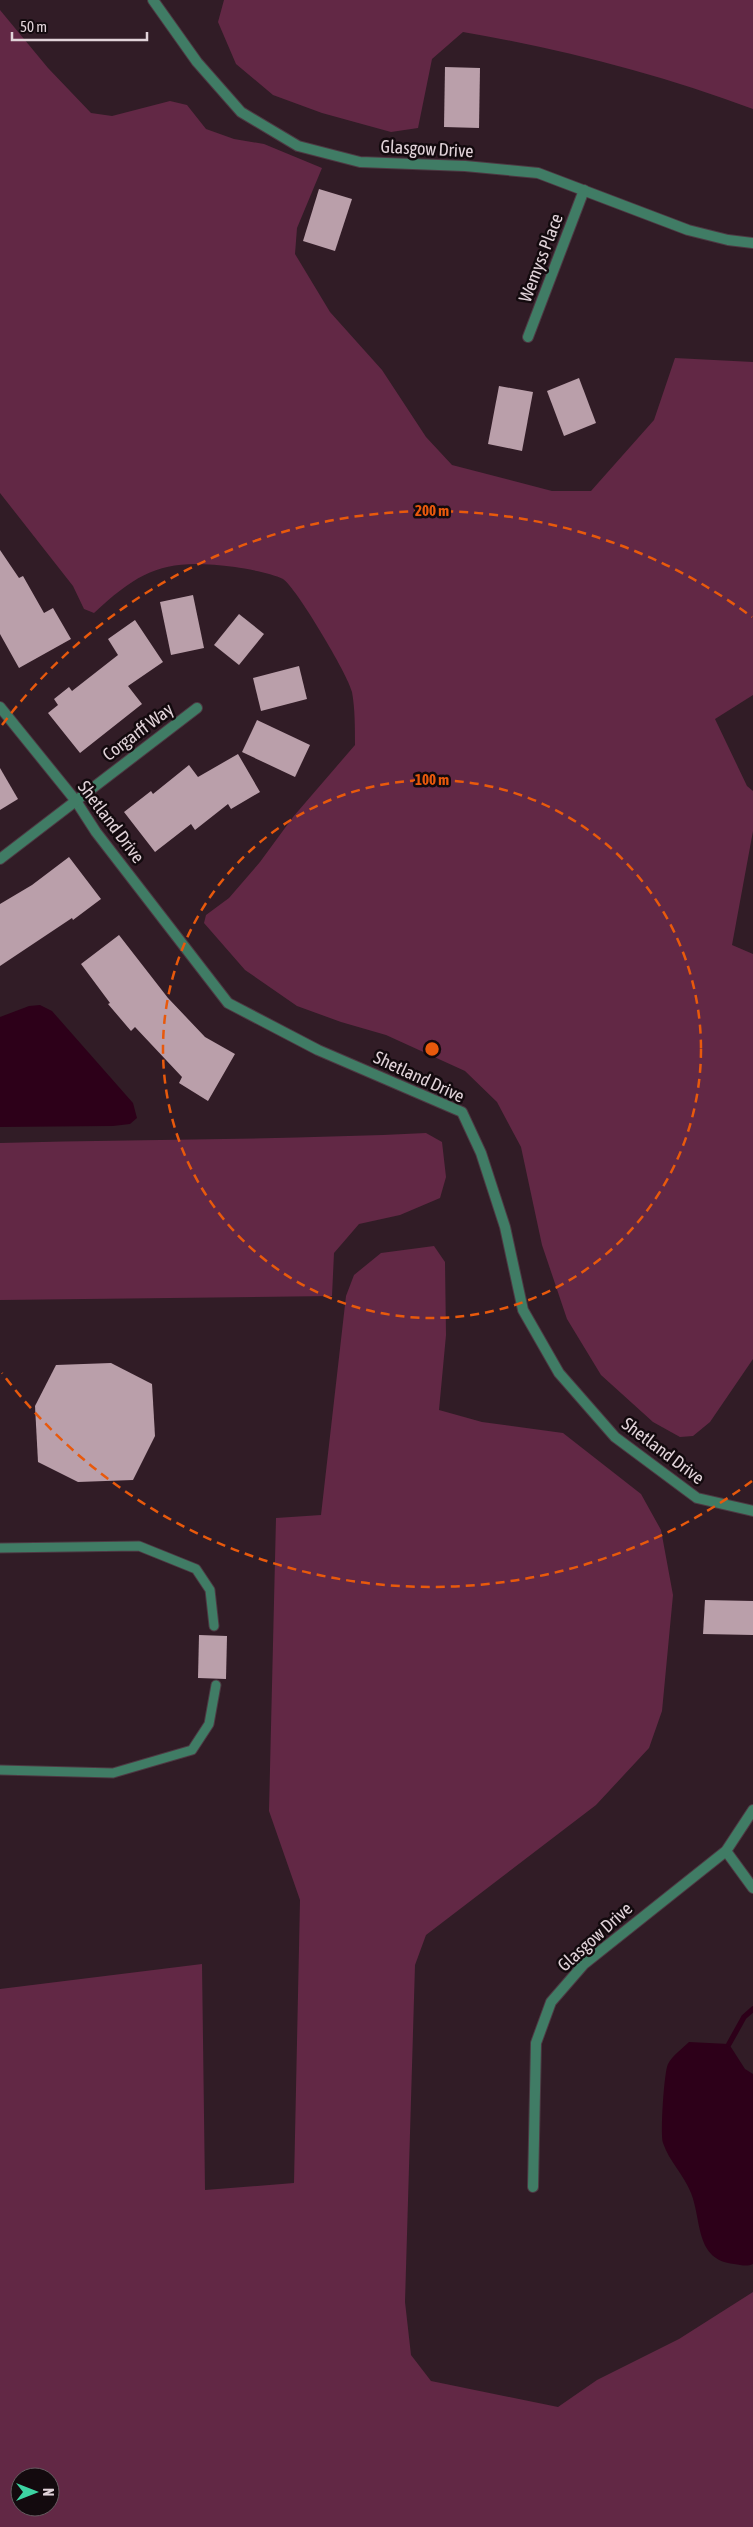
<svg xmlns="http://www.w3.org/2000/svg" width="753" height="2527" font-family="'Asap Condensed',sans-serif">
<rect width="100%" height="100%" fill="#311c26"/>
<g fill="#622845" fill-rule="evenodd">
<path d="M224,0H753V109C659,74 562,49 463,32L432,59L418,128L391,132L322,113L273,95L236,64L218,22Z"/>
<path d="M0,10L48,68L91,113L112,116L170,101L187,105L206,129L234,139L264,144L322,168L297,228L295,254L330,312L382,370L426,437L452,465L552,491H591L654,420L675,358L753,362V695L715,719L747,786L753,791V831L732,945L753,954V1359L710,1422L693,1436L680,1437L653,1422L601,1375L567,1319L542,1245L521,1147L497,1102L465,1071L386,1035L341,1022L297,1006L245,970L204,923L206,915L229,898L260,862L293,817L355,745C355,728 355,708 352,692C349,676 295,586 283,579C272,573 247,569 235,567C168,558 143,567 94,613L84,609L73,586L0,493Z"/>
<path d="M426,1133L442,1142L446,1177L440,1198L400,1215L359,1224L334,1253L332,1296L0,1300V1143C142,1139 284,1140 426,1133Z"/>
<path d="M434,1246L445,1262L446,1335L439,1410L482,1422L563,1433L641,1494L661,1530L673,1595L662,1711L649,1748L596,1805L426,1935L415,1965L405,2302L411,2355L431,2381L558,2407L597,2380L679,2339L753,2292V2527H0V1989L202,1964L205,2190L294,2183L300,1900L269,1811L276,1518L321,1515L346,1296L354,1275L381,1253ZM20,2477H50V2507H20Z"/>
</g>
<g fill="#2d0019">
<polygon points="40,1005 52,1011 133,1103 137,1118 130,1124 113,1126 0,1127 0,1017 29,1006"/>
<path d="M689,2042L729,2044L745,2069L753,2074V2264C747,2267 741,2265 734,2264C695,2260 702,2221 691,2193C684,2175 669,2161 663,2143C660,2135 664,2071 668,2064C672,2056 683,2048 689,2042Z"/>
</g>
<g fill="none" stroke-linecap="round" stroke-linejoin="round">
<polyline stroke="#2d0019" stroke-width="5.5" points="729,2044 744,2017 753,2009"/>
</g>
<g fill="#ba9faa">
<polygon points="445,67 480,68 479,128 444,127"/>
<polygon points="319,189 352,199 335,251 303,241"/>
<polygon points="579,378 596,423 564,436 547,391"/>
<polygon points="499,386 533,392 522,451 488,444"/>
<polygon points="0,550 19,578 23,576 44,613 53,608 71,639 19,668 0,634"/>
<polygon points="193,595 204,648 171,655 160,602"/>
<polygon points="239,614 264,634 239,665 214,645"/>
<polygon points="135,620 163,662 128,686 142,704 80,753 48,713 58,705 54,699 69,687 72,691 118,655 108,639"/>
<polygon points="299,666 307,699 261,711 253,678"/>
<polygon points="257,720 310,745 295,777 242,752"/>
<polygon points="238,754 260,792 231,809 228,804 195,830 191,824 155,852 124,812 151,791 153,794 189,765 198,777"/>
<polygon points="0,768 18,799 0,810"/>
<polygon points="69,857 101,899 73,920 72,918 0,966 0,904 32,885"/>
<polygon points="119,935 168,998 205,1037 235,1054 208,1101 179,1083 182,1077 135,1027 131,1031 108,1004 110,1003 81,964"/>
<polygon points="111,1363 152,1384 155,1436 133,1480 78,1482 38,1462 35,1406 56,1365"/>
<polygon points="705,1600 753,1601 753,1635 703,1634"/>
<polygon points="199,1635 227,1636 226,1679 198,1678"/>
</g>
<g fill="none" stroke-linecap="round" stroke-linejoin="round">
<defs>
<g id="lane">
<polyline points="0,1548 139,1546 196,1569 210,1590 214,1626"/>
<polyline points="0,1770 113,1773 192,1750 209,1724 216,1685"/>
</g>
<g id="street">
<polyline points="153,0 197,62 241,112 298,146 360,162 465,166 538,173 688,230 728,240 753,243"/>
<polyline points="528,337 584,190"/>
<polyline points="0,707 76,801 96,832 228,1003 318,1050 462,1112 481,1153 505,1227 523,1310 559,1373 615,1437 697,1498 753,1511"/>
<polyline points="0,859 197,708"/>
<polyline points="726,1851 753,1888"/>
<polyline points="533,2187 536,2043 551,2002 584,1964 726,1851 753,1810"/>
</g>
</defs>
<use href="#lane" stroke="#4d3943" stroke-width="11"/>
<use href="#street" stroke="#4d3943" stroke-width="12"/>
<use href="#lane" stroke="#407c65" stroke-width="9"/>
<use href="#street" stroke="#407c65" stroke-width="10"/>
</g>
<g fill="none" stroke="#e8590c" stroke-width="2.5" stroke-dasharray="9 6">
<circle cx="432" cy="1049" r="269"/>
<path d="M752 1481A538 538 0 0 1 2 1373M2 725A538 538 0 0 1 752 617"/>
</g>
<g text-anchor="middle" stroke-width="5" stroke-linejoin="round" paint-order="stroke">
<g font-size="18" fill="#e1d3d9" stroke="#130a0e">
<text transform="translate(427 149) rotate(3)" y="6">Glasgow Drive</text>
<text transform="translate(541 258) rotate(-69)" y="6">Wemyss Place</text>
<text transform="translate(138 732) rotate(-37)" y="6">Corgarff Way</text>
<text transform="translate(111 822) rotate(53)" y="6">Shetland Drive</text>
<text transform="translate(419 1077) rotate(25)" y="6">Shetland Drive</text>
<text transform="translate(663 1451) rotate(37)" y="6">Shetland Drive</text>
<text transform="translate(595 1937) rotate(-42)" y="6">Glasgow Drive</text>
</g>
</g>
<circle cx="432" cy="1049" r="8" fill="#e8590c" stroke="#130a0e" stroke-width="2.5"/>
<g font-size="15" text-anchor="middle" font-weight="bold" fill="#e8590c" stroke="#130a0e" stroke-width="5" stroke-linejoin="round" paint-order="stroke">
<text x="432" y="516">200 m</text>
<text x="432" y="785">100 m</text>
</g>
<g transform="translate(35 2492) rotate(90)"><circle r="24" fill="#130a0e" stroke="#655a5f"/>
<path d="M0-4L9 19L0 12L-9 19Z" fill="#3dd4a3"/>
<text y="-8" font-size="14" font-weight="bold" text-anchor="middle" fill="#e1d3d9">N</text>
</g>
<path d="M12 32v8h135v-8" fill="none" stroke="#e1d3d9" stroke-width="2.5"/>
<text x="20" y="32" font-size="15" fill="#e1d3d9" stroke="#130a0e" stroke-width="4" paint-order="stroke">50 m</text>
</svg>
